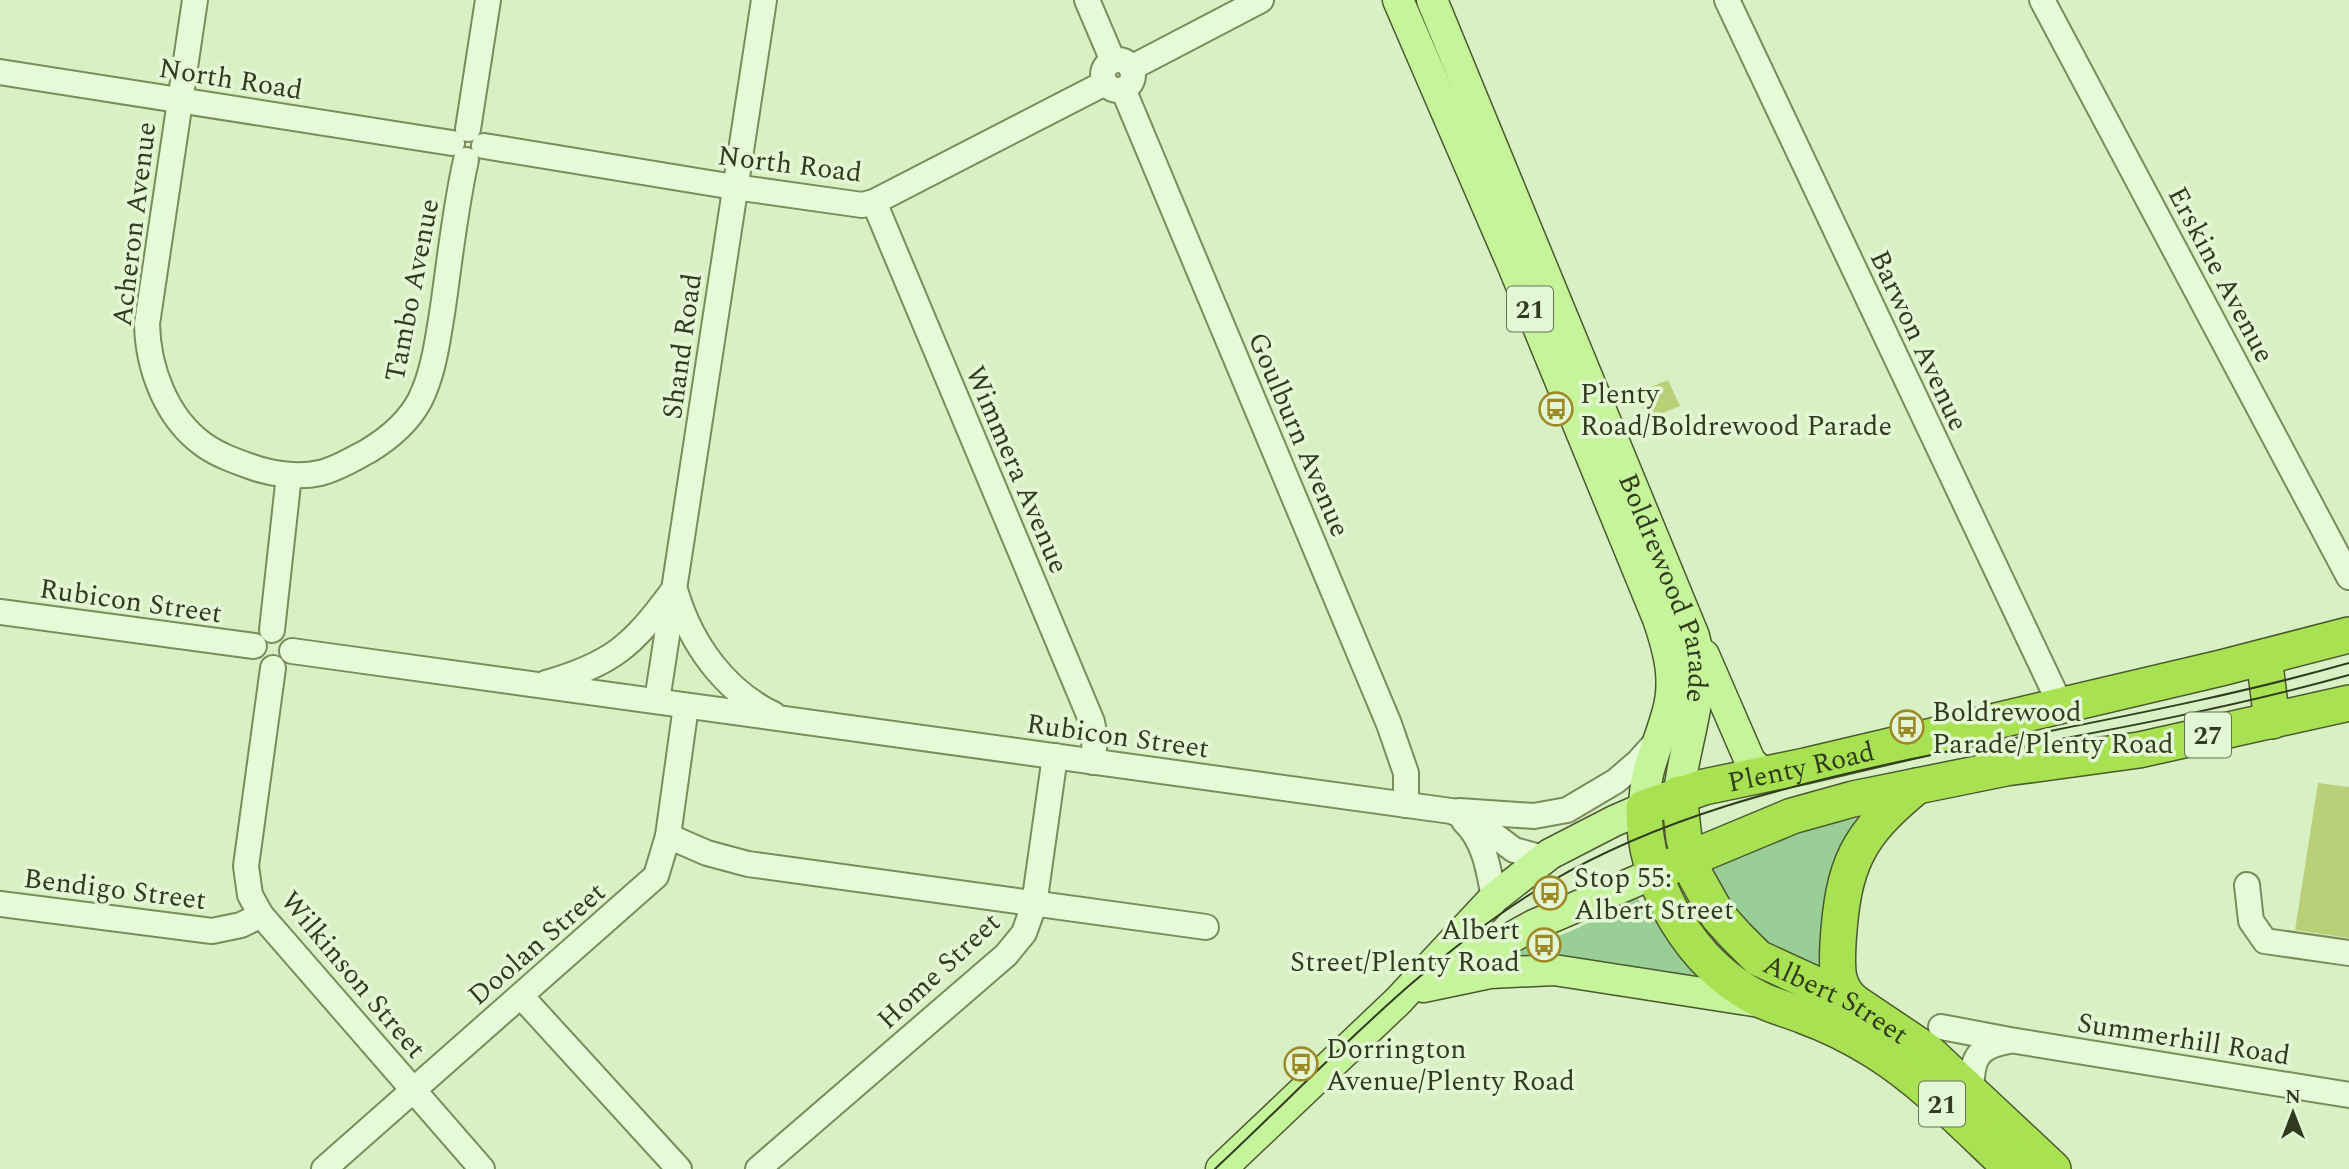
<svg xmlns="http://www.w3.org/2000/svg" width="2349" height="1169" font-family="Spectral,serif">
<rect width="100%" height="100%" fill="#d8f0c4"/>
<g fill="#99cf97">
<polygon points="1864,817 1872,818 1838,853 1825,899 1824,979 1767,949 1723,899 1710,868 1806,829"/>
<polygon points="1637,895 1641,905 1650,901 1702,978 1496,964 1519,946 1551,939 1578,928 1590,922 1617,902"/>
</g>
<g fill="#b9d079">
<polygon points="1668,380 1680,406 1651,418 1647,409 1644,410 1636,393"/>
<polygon points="2318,783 2349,787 2349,938 2295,930"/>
</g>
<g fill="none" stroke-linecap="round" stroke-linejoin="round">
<defs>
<g id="minor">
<path d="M195,0L147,324C148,368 166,418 204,445C218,455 235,461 252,467C272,474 298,478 320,473C337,469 353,459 368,451C388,439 409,421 420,400C434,372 438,338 443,307C450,258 455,209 466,160"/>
<polyline points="1087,0 1113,61"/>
<polyline points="1727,0 2061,706"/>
<polyline points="2042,0 2349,577"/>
<circle cx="1118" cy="75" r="15"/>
<polyline points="1131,68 1261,0"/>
<polyline points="0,72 452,143"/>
<polyline points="1123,89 1389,724 1406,773 1406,805"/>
<polyline points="468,129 488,0"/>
<polyline points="484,146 734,187 862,205 874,202 1105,83"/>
<polyline points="874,202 1092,722 1095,737 1093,762"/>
<path d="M676,593C691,644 725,691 773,714"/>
<polyline points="0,612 254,646"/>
<polyline points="272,630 289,475"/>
<polyline points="292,651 1451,811 1474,820 1514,850 1543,858"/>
<polyline points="273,668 246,866 250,895 261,915 482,1169"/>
<path d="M546,683C612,664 632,646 672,592"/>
<polyline points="657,701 764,0"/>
<polyline points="1459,811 1534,816 1567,810 1616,781 1638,762 1656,742"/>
<path d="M1464,821C1485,841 1489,871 1494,898"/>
<polyline points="668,836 707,853 748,864 1206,927"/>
<polyline points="2247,885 2251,921 2265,941 2349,953"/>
<polyline points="0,904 212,931 241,925 261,915"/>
<polyline points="521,996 679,1169"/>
<polyline points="1941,1027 2010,1040 2349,1095"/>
<path d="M1971,1092C1972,1060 1975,1047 2009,1041"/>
<polyline points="324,1169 656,876 668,836 686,706"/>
<polyline points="758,1169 1006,955 1024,933 1034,905 1055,756"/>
</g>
<g id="major">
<path id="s1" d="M1432,0L1694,636C1709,689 1684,741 1679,794"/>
<polyline points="1704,655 1750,761 1758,769 1767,773"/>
<polyline points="1447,973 1534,925 1655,873"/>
<polyline points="1423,987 1490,973 1554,970 1760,1002"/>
<path d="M1221,1169L1398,1001L1494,898L1550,854L1614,821L1644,808C1645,767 1657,750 1667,714C1677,681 1669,651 1658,619L1513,266L1398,0"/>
</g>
<g id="highway">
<polyline points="2264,657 2272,721"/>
<path id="s2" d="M1679,794L1684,839L1696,877L1718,916L1736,936L1758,958L1854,1002L1927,1051L2053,1169"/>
<polyline points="1655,873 1792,816 1853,799 2006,768 2139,750 2349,703"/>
<path d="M1854,1002C1835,986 1837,967 1838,943C1843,865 1856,836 1917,786"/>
<path id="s3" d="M2012,1169C1968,1128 1926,1083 1875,1051C1853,1037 1829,1025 1804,1016C1789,1010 1773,1006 1759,999C1690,964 1644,884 1644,808L1704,787L1805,766L2221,668L2349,635"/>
</g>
</defs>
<use href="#minor" stroke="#798c5a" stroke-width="28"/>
<use href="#major" stroke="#4c592e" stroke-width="33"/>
<use href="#highway" stroke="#4c592e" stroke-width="38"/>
<use href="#minor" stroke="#e7fad8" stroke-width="24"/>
<use href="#major" stroke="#c5f49b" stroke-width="30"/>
<use href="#highway" stroke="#a8e252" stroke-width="35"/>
<g stroke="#313b1e" stroke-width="2">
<path d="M2000,750C2117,729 2234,707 2349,675"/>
<path d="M1215,1169C1322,1069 1423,957 1550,882C1661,817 1786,786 1912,759C2057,728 2205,704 2349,663"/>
</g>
</g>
<defs>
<symbol id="bus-ring" viewBox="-11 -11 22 22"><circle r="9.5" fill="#e4f7d4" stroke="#9d8a27" stroke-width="1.5"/><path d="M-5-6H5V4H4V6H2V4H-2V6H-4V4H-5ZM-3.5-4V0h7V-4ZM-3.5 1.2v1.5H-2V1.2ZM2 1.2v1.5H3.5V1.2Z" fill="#9d8a27"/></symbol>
</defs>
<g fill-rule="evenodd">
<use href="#bus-ring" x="1537" y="390" width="38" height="38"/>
<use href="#bus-ring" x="1888" y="708" width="38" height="38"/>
<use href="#bus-ring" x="1531" y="874" width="38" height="38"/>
<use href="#bus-ring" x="1525" y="926" width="38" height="38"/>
<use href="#bus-ring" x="1282" y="1045" width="38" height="38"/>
</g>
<g text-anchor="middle" stroke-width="7" stroke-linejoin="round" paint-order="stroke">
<g fill="#e4f7d4" stroke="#677355" stroke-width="2">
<rect x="1507" y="286.5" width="46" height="45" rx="5"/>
<rect x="2185" y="712.5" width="46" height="45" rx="5"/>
<rect x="1919" y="1081.5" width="46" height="45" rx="5"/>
</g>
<g font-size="26" font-weight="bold" fill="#313b1e">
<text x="1530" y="318">21</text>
<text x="2208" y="744">27</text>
<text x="1942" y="1113">21</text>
</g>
<g font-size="28" fill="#313b1e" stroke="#e4f7d4">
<text transform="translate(231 78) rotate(9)" y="10">North Road</text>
<text transform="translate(790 163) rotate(7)" y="10">North Road</text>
<text transform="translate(133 224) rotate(-83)" y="10">Acheron Avenue</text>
<text transform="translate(2222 274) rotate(62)" y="10">Erskine Avenue</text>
<text transform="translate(411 290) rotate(-79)" y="10">Tambo Avenue</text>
<text transform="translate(1920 340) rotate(65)" y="10">Barwon Avenue</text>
<text transform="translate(681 346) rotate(-82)" y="10">Shand Road</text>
<text transform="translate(1300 434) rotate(67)" y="10">Goulburn Avenue</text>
<text transform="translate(1018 469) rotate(67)" y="10">Wimmera Avenue</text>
<text dy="10" stroke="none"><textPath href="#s1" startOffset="634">Boldrewood Parade</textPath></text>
<text transform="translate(131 600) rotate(8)" y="10">Rubicon Street</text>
<text transform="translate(1118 735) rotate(8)" y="10">Rubicon Street</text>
<text dy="10" stroke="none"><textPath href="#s3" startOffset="705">Plenty Road</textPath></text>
<text transform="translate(115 888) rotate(7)" y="10">Bendigo Street</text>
<text transform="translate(536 943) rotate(-41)" y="10">Doolan Street</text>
<text transform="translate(938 970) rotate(-43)" y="10">Home Street</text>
<text transform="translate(354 974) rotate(50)" y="10">Wilkinson Street</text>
<text dy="10" stroke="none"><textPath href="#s2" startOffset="276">Albert Street</textPath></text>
<text transform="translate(2184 1038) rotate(9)" y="10">Summerhill Road</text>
</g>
<g font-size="28" fill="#313b1e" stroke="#e4f7d4" text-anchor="start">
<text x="1580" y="403">Plenty<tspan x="1580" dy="32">Road/Boldrewood Parade</tspan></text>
<text x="1932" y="721">Boldrewood<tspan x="1932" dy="32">Parade/Plenty Road</tspan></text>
<text x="1574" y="887">Stop 55:<tspan x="1574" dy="32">Albert Street</tspan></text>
<text x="1520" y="939" text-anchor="end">Albert<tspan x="1520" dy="32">Street/Plenty Road</tspan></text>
<text x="1326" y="1058">Dorrington<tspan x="1326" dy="32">Avenue/Plenty Road</tspan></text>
</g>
</g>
<g transform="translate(2293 1113)" stroke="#e4f7d4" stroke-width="5" paint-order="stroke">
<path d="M0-5L12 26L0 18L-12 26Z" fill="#313b1e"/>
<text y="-10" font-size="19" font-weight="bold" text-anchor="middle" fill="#313b1e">N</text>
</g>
</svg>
